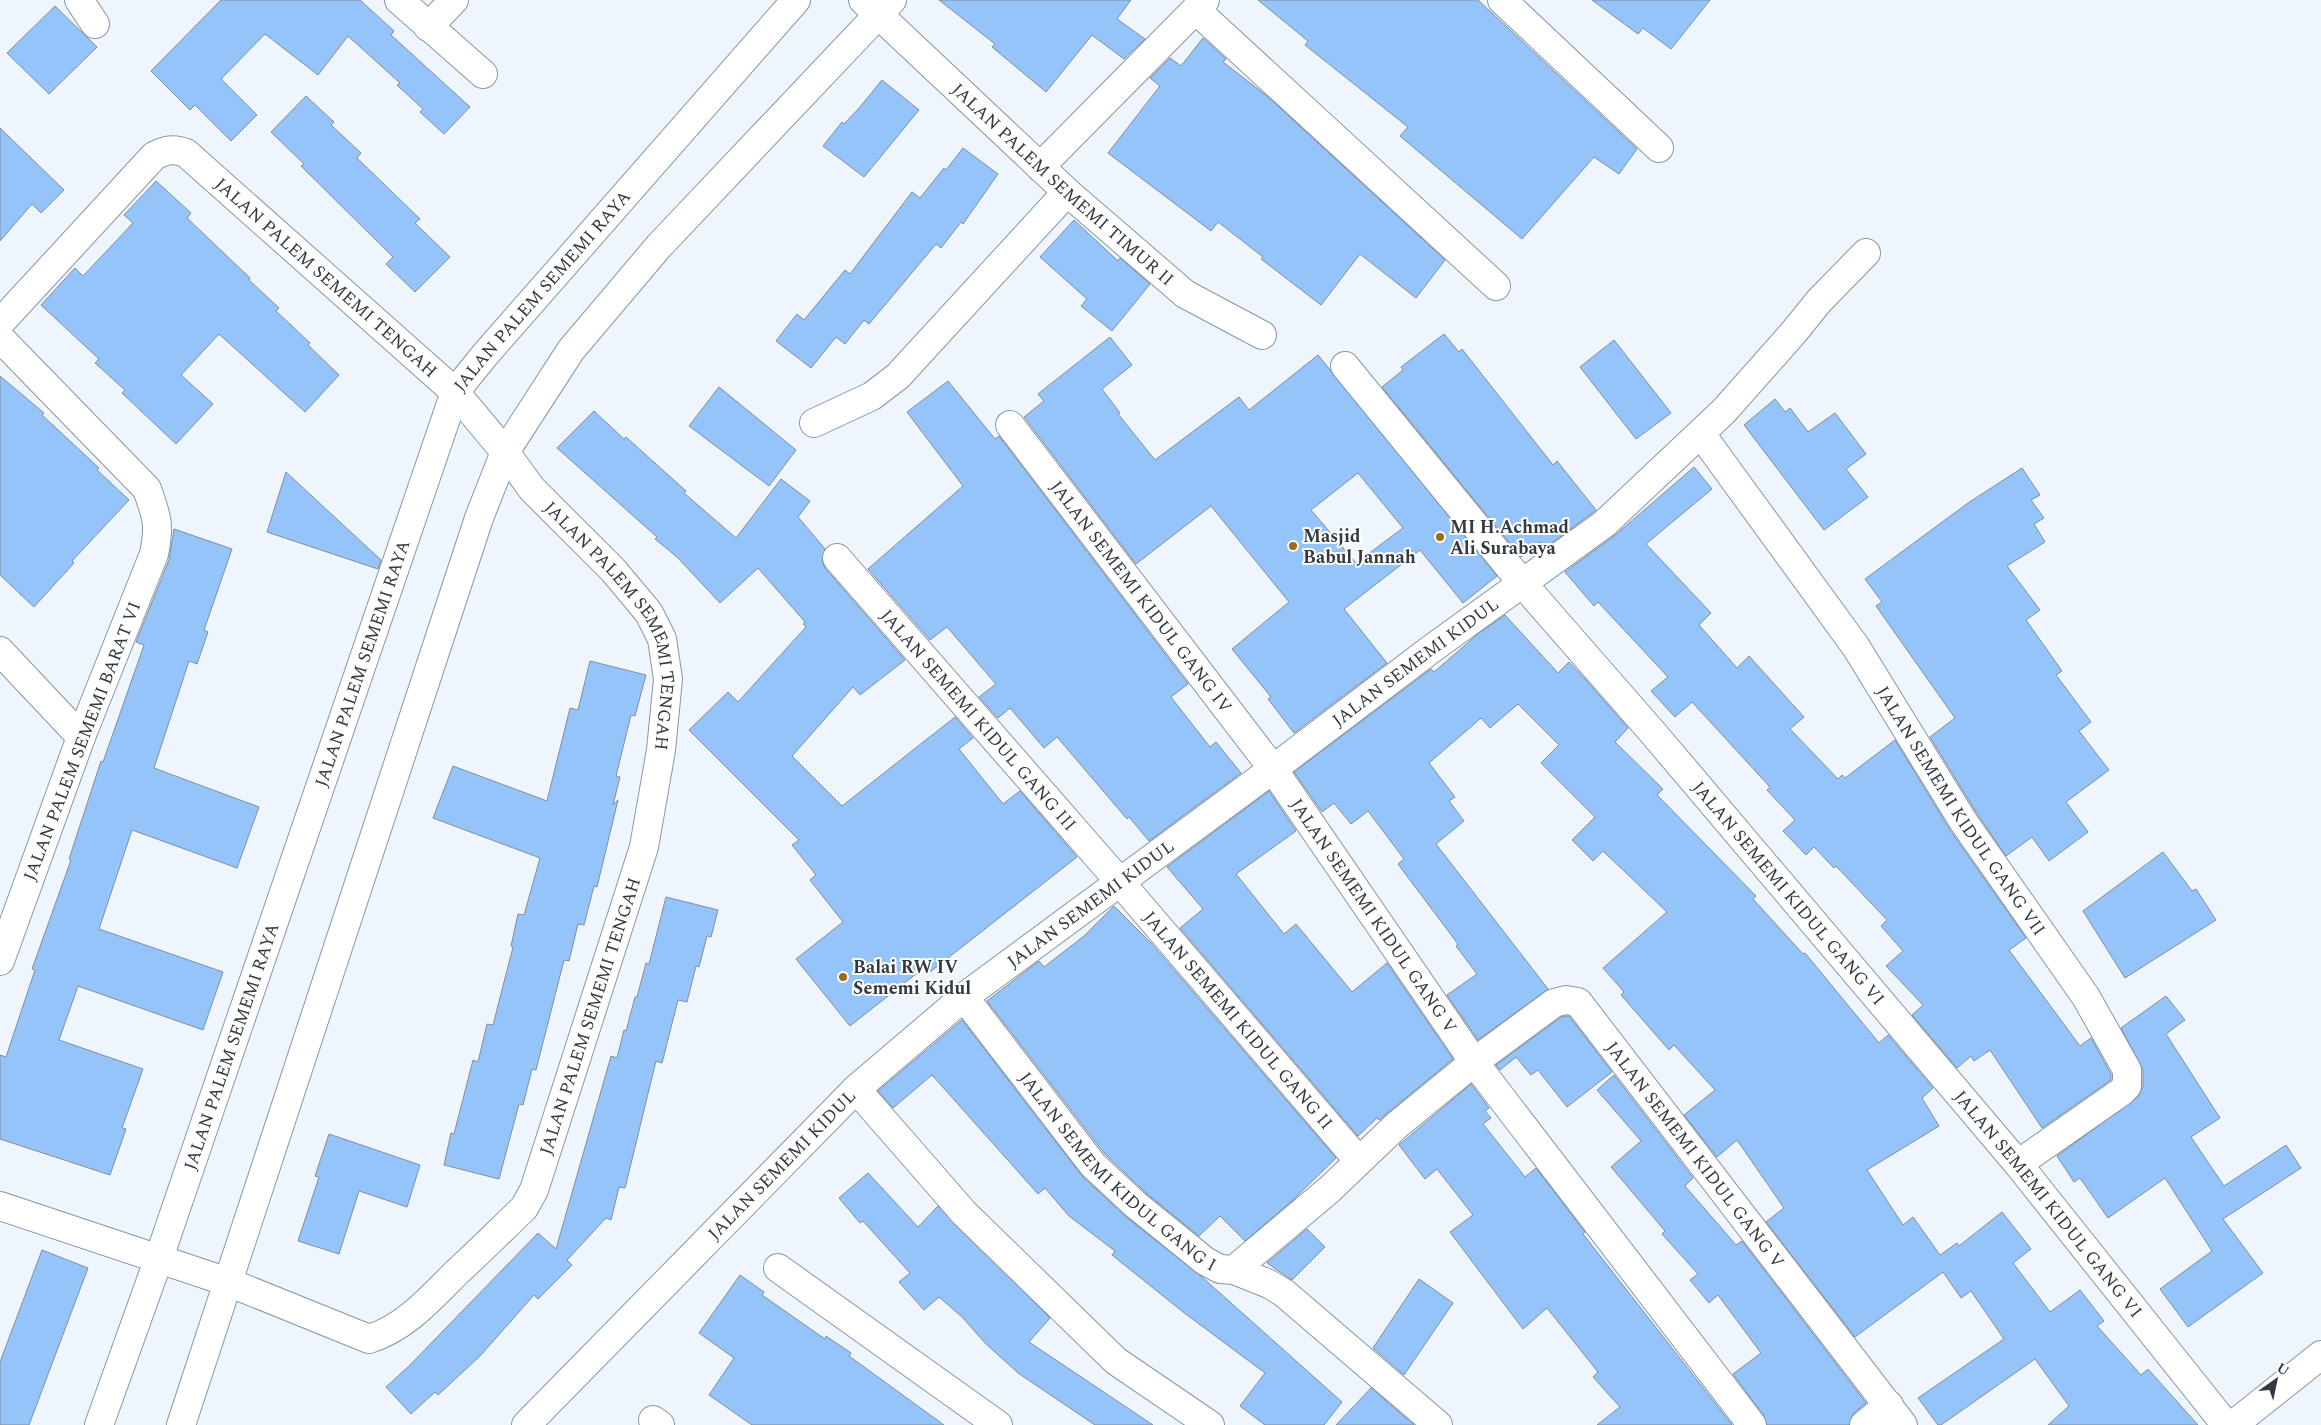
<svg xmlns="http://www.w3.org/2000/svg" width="2321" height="1425" font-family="Spectral,serif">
<rect width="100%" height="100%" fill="#eff5fd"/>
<g fill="#95c4fa" stroke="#808e9e" fill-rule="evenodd">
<polygon points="221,0 360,0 394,31 391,35 470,107 444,134 420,112 423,109 397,85 400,83 348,36 318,75 265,34 221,79 257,115 231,141 195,105 190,110 151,71"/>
<polygon points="939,0 1131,0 1117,19 1145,39 1124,59 1092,35 1046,92 992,47 995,44"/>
<polygon points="1258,0 1478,0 1637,149 1619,174 1594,157 1522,239 1400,136 1408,127 1305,45 1308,41"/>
<polygon points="1592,0 1710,0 1671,49 1643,28 1638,34"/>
<polygon points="55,6 97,47 49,94 7,53"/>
<polygon points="1203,38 1226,59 1223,62 1267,96 1445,260 1416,298 1360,254 1321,305 1261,259 1263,257 1218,222 1211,231 1108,153 1160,86 1150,78 1170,58 1181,66"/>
<polygon points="882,80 919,110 864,177 823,146 842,122 844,124 860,107"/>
<polygon points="306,96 334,122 331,125 361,153 357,158 420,219 415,223 450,257 415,292 386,264 393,257 301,166 304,164 271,132"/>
<polygon points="0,128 64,190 41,213 32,204 0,241"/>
<polygon points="963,148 998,174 963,224 961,222 941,248 936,244 869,324 864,320 845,344 836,337 811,368 776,341 797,314 804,320 845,270 850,274 912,192 920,198 944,168 946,170"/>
<polygon points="156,181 191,213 187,218 250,278 249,280 279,308 276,311 310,343 308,345 339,375 305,412 219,334 181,375 213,404 176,444 122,393 125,390 95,363 99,359 41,305 75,268 83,276 133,223 124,215"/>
<polygon points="1074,220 1118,261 1120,258 1150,284 1112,331 1081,306 1087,299 1040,257"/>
<polygon points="1444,334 1459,352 1462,349 1553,465 1557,461 1596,510 1545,548 1540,542 1521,557 1382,387 1403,370 1401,367"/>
<path d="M1110,337L1132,365L1102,389L1120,413L1118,414L1155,460L1239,397L1249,410L1318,355L1497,576L1463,603L1420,550L1344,609L1387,663L1294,733L1268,699L1271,697L1232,649L1289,602L1211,506L1136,564L1024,417L1044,401L1038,394ZM1358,473L1403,528L1356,563L1311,510Z"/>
<polygon points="1614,340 1671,413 1636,439 1580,367"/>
<polygon points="0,376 44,413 42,415 99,468 97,470 129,500 72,561 74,563 34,607 0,575"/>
<polygon points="948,381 995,439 999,436 1188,684 1171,697 1210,747 1216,742 1241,773 1149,841 1129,817 1127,819 1057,737 1044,748 1010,708 998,718 979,697 996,684 947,627 930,640 868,569 963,486 907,412"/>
<polygon points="719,387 796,450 769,486 689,426"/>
<polygon points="1775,399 1785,412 1790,408 1808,432 1835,413 1866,454 1846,469 1868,497 1824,530 1744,425"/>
<polygon points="594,411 624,439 626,437 686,491 684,493 736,538 781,479 810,501 798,517 825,549 822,561 825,568 905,660 860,695 853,687 792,756 842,806 955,717 973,738 959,749 1003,804 1020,791 1077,857 930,972 925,967 850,1026 796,959 843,922 810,880 816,875 792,845 799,840 689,730 728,692 738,702 806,627 803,624 805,622 758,568 720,603 677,557 655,539 657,537 557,448"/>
<polygon points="1694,467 1712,489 1646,544 1711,613 1699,625 1737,668 1749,656 1804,717 1790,729 1838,779 1842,775 1845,778 1895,740 1950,830 2026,938 2009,950 2080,1046 2091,1038 2111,1074 2111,1080 2042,1128 1990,1050 1974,1061 1971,1056 1957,1068 1912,1015 1923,1005 1886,966 1903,951 1881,926 1887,920 1836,866 1834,868 1814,847 1806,855 1783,831 1795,820 1767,790 1770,787 1692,702 1675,717 1651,691 1668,677 1598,602 1594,606 1565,572 1613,537"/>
<polygon points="2022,468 2040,495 2031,500 2044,518 2034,524 2045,542 2007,566 2040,610 2026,620 2062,671 2056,675 2091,722 2079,731 2109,770 2066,802 2088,832 2049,861 2032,837 2006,856 1976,812 1930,737 1955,718 1876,606 1882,602 1865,579 1968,503"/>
<polygon points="286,472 381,560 378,569 267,532"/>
<polygon points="174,529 232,549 204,630 208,632 197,664 189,661 154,768 259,807 237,868 132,830 99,929 223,972 203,1030 78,986 59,1040 143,1069 122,1128 126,1129 110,1175 0,1139 0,1055 6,1057 35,970 32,969 71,860 69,859 101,761 103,762 144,645 136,642 169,560"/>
<polygon points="1505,615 1558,673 1569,662 1585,679 1628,728 1615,742 1663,789 1657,795 1756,896 1753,899 1803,954 1805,953 1879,1043 1888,1035 1933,1088 1922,1098 1939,1126 1867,1170 1903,1225 1913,1217 1940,1255 1957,1243 1959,1246 2002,1212 2031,1249 2013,1263 2050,1312 2080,1290 2104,1321 2097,1326 2141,1375 2148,1369 2198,1425 2048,1425 2069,1406 2035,1359 1941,1425 1938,1425 1918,1398 2004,1339 1971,1291 1961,1298 1943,1272 1855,1337 1766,1222 1784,1208 1737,1140 1717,1157 1684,1115 1715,1090 1674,1045 1669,1050 1621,995 1624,992 1603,968 1667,912 1603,851 1593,861 1572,840 1595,817 1541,763 1559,745 1518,704 1490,728 1481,718 1429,763 1455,797 1449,801 1464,821 1436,844 1548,989 1478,1040 1447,995 1477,974 1456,946 1458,944 1398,864 1404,859 1368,811 1351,824 1334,803 1322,812 1294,772 1431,669 1434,672 1478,634"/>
<polygon points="590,661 646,675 635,716 631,715 616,776 620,777 613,805 618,800 597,887 594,886 584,925 578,924 569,961 564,960 536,1070 532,1069 523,1105 519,1104 499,1179 444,1165 451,1133 454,1134 473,1060 478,1062 487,1024 493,1025 513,947 511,946 518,914 524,915 540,858 433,818 453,766 547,801 570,708 578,710"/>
<polygon points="1269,791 1296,831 1236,874 1284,934 1296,924 1352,992 1387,963 1453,1059 1379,1120 1377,1118 1358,1136 1180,928 1203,909 1167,867"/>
<polygon points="2163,852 2192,891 2196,889 2216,920 2125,978 2083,911"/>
<polygon points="666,897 718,910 711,937 707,936 699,967 696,966 687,1002 678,1000 662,1063 656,1061 625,1188 619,1187 611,1220 606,1218 567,1260 572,1265 538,1299 534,1295 480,1356 438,1395 435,1392 411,1414 386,1387 409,1366 538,1233 556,1249 611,1056 617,1058 624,1030 626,1031 635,997 637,997 646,963 649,964"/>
<polygon points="1114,906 1150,942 1336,1158 1293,1200 1245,1241 1220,1216 1199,1236 1146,1193 1105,1154 987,1001 1039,961 1044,967 1084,936"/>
<polygon points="2166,996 2185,1020 2166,1034 2220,1118 2191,1137 2224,1186 2286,1145 2301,1168 2223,1219 2263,1273 2188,1327 2160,1289 2212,1251 2165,1178 2108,1218 2080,1178 2074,1182 2057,1156 2138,1097 2143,1086 2143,1070 2121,1028"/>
<polygon points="1567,1016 1569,1016 1612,1072 1567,1107 1538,1070 1531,1075 1516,1057 1500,1070 1496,1065 1561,1017"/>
<polygon points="962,1020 1082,1176 1126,1217 1202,1277 1342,1402 1324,1425 1265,1425 1240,1406 1265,1373 1183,1312 1112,1255 1115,1251 1069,1216 1045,1188 1038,1194 932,1075 893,1108 878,1091"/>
<polygon points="1614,1075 1693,1178 1685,1186 1736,1245 1742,1241 1866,1403 1854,1413 1849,1425 1767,1425 1764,1416 1733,1374 1761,1353 1718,1295 1709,1303 1690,1280 1698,1274 1662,1234 1665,1231 1611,1167 1641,1141 1597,1090"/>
<polygon points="1471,1084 1489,1108 1485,1111 1491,1118 1483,1124 1525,1177 1536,1168 1585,1232 1583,1234 1732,1425 1597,1425 1620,1407 1593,1377 1598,1372 1547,1308 1523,1329 1450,1232 1473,1215 1437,1169 1425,1179 1399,1145"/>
<polygon points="329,1134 420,1165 407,1207 359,1191 339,1254 298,1241 319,1177 315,1176"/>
<polygon points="868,1173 918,1227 938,1206 1050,1318 1029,1342 1153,1425 1095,1425 1018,1373 985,1343 962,1317 939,1297 924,1310 899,1282 910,1273 863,1221 860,1223 839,1198"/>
<polygon points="1307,1229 1325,1247 1292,1280 1267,1263"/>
<polygon points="42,1250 88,1268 29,1425 0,1425 0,1362"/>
<polygon points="740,1275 764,1292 762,1295 825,1339 826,1336 851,1353 849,1356 944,1425 752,1425 709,1395 734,1358 699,1333"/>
<polygon points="1419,1279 1453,1303 1404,1375 1373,1348"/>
<polygon points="1371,1388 1414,1425 1336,1425"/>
</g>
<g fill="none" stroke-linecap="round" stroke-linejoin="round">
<defs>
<g id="minor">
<polyline points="79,0 95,24"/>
<polyline points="399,0 483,74"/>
<path id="s1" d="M863,0L1067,192L1185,294L1262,335"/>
<polyline points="1502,0 1659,148"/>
<polyline points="1196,10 1496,286"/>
<polyline points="428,27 454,0"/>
<polyline points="1040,167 1205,0"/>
<path id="s2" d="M0,323L154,156C166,150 173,148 186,153L455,392L505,452L532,489L613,570L649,613L662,639L668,679L661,750L644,847L534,1190L524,1208C502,1229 480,1251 457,1272C431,1298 405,1328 369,1339L228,1282L0,1206"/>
<path d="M0,338L147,489C157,517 160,525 154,554L81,737L0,961"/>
<path id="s3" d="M1345,366L1523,584L1654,734L2018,1164L2226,1425"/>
<polyline points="814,423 872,396 898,376 1067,192"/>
<path id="s4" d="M1010,425L1273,769L1474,1062L1752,1425"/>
<path id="s5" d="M1701,434L1856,647L1963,821L2086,997L2127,1070V1086L2121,1092L2018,1164"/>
<path id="s6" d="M837,558L1119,881L1358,1160"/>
<polyline points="0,651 81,737"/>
<path id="s7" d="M964,997L1093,1165L1136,1205L1205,1261L1220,1269L1234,1270L1269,1284L1284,1293L1438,1425"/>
<polyline points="856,1089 964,1213 1116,1361 1210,1425"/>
<polyline points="778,1268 998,1425"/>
<path id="s8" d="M1234,1270L1330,1189L1397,1125L1474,1062L1554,1003L1566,1000L1578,1002L1903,1425"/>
<polyline points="653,1420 660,1425"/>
<path id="s9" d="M99,1425L159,1258L455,392L484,356L796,0"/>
<polyline points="181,1425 479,518 505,452 571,350 659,246 892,0"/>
<path id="s10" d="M526,1425L856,1089L964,997L1273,769L1430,650L1604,524L1724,411L1794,332L1819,301L1866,253"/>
<polyline points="1864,1425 1889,1405"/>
<polyline points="2233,1425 2321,1355"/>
</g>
</defs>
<use href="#minor" stroke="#8897a7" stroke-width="30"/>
<use href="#minor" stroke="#fff" stroke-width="28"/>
</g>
<g fill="#9b6a1d" stroke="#fff" stroke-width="2">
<circle cx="1440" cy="537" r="5"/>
<circle cx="1293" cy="546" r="5"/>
<circle cx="843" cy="977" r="5"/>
</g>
<g text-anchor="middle" stroke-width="4" stroke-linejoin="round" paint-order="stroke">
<g font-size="18" fill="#333940" stroke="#fff">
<text dy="6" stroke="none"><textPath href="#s1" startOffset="272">JALAN PALEM SEMEMI TIMUR II</textPath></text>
<text dy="6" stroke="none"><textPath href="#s2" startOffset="448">JALAN PALEM SEMEMI TENGAH</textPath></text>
<text dy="6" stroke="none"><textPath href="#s9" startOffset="1226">JALAN PALEM SEMEMI RAYA</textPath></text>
<text dy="6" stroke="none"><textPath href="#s4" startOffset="216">JALAN SEMEMI KIDUL GANG IV</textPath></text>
<text dy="6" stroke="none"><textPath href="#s2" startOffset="911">JALAN PALEM SEMEMI TENGAH</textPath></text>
<text dy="6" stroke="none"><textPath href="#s10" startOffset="1175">JALAN SEMEMI KIDUL</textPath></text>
<text dy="6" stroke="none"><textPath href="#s9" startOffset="806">JALAN PALEM SEMEMI RAYA</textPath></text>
<text dy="6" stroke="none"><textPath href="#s6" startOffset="215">JALAN SEMEMI KIDUL GANG III</textPath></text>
<text transform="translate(82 741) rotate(-69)" y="6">JALAN PALEM SEMEMI BARAT VI</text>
<text dy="6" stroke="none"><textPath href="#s5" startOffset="458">JALAN SEMEMI KIDUL GANG VII</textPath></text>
<text dy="6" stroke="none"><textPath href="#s3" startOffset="689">JALAN SEMEMI KIDUL GANG VI</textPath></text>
<text dy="6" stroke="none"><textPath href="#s10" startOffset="770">JALAN SEMEMI KIDUL</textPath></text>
<text dy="6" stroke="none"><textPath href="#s4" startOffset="611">JALAN SEMEMI KIDUL GANG V</textPath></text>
<text transform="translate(590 1016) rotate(-72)" y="6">JALAN PALEM SEMEMI TENGAH</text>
<text dy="6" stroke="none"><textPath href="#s6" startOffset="612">JALAN SEMEMI KIDUL GANG II</textPath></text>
<text dy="6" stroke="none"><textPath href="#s9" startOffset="401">JALAN PALEM SEMEMI RAYA</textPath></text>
<text dy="6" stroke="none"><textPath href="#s8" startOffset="634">JALAN SEMEMI KIDUL GANG V</textPath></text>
<text dy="6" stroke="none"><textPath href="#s10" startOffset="365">JALAN SEMEMI KIDUL</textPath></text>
<text dy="6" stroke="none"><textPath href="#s7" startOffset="234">JALAN SEMEMI KIDUL GANG I</textPath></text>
<text dy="6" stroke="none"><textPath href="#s3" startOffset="1094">JALAN SEMEMI KIDUL GANG VI</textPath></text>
</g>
<g font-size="18" font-weight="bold" fill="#333940" stroke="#fff" text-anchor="start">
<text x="1450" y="533">MI H.Achmad<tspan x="1450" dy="21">Ali Surabaya</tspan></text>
<text x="1303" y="542">Masjid<tspan x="1303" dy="21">Babul Jannah</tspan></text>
<text x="853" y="973">Balai RW IV<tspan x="853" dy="21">Sememi Kidul</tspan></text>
</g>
</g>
<g transform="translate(2276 1380) rotate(33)" stroke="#ffffff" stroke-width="4" paint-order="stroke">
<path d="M0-4L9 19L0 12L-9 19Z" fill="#333940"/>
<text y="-8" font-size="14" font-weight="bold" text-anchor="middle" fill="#333940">U</text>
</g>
</svg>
